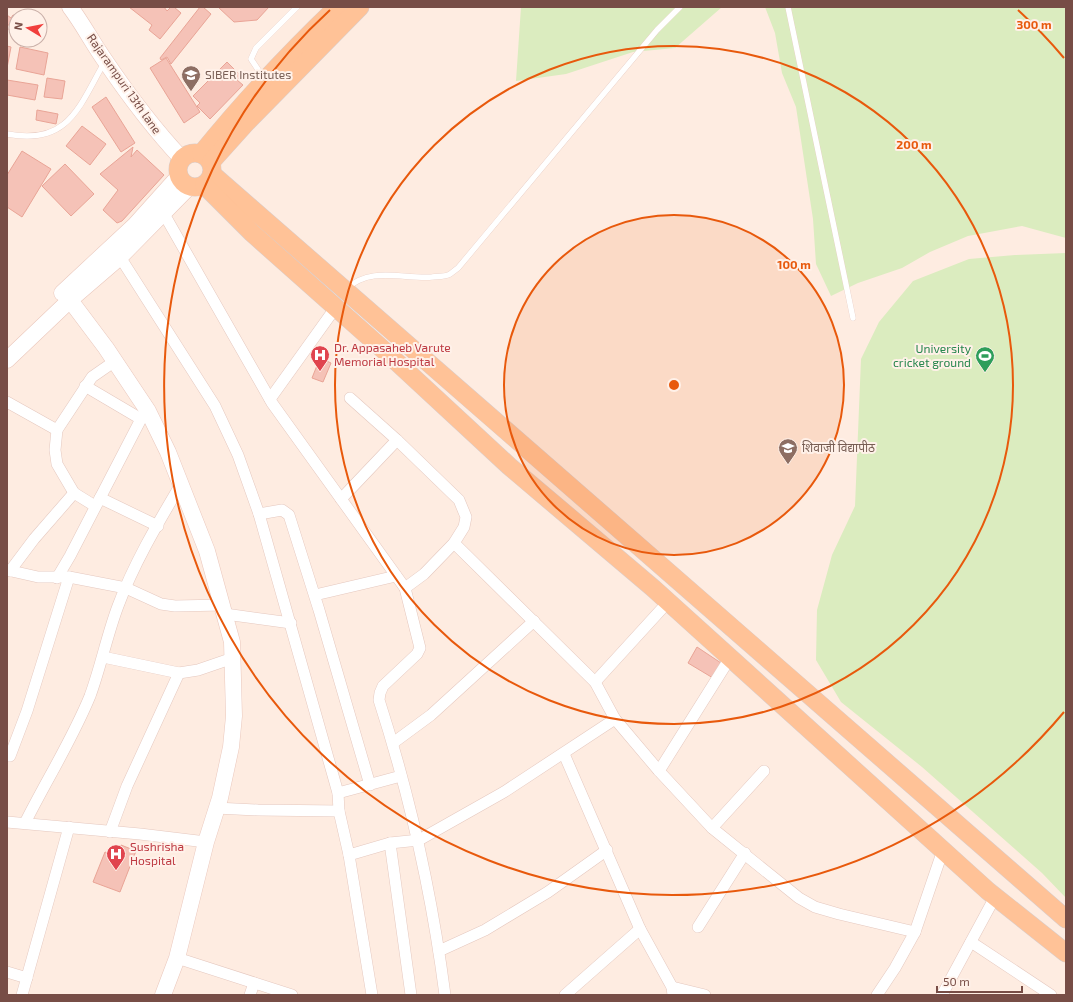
<svg xmlns="http://www.w3.org/2000/svg" width="1073" height="1002" font-family="'Exo 2','Noto Sans Devanagari',sans-serif">
<rect width="100%" height="100%" fill="#feece1"/>
<g fill="#dbecbf">
<polygon points="521,7 722,7 675,48 633,52 566,74 516,81"/>
<polygon points="765,7 1066,7 1066,238 1022,226 968,236 930,252 902,268 858,283 831,296 816,264 813,219 796,107 782,73 775,33"/>
<polygon points="1066,253 1066,898 1042,873 922,767 841,702 816,660 817,610 832,555 855,506 861,359 879,322 913,281 969,259 1015,255"/>
</g>
<g fill="#f5c2b7" stroke="#e9a496">
<polygon points="129,7 164,7 167,11 171,7 174,7 181,13 160,39 149,30 152,25"/>
<polygon points="200,7 203,7 211,14 171,64 167,57 161,60 160,58"/>
<polygon points="218,7 269,7 257,20 234,22"/>
<polygon points="7,15 11,18 13,15 16,16 16,32 9,30 10,25 7,25"/>
<polygon points="40,20 45,21 43,35 40,33 40,34"/>
<polygon points="7,46 11,47 7,68"/>
<polygon points="20,47 48,53 44,75 16,69"/>
<polygon points="166,58 200,112 184,123 150,68"/>
<polygon points="227,62 241,76 237,80 243,85 210,119 197,106 200,103 193,96"/>
<polygon points="47,78 65,81 62,99 44,97"/>
<polygon points="7,80 38,85 35,100 7,95"/>
<polygon points="106,97 135,143 121,152 92,107"/>
<polygon points="37,110 58,114 56,124 36,120"/>
<polygon points="82,126 106,144 90,165 66,146"/>
<polygon points="133,147 131,157 137,150 164,175 122,221 117,223 103,210 118,190 100,174"/>
<polygon points="22,151 51,169 22,217 7,207 7,175"/>
<polygon points="65,164 94,194 71,216 42,186"/>
<polygon points="320,358 331,363 323,382 312,378"/>
<polygon points="697,647 721,663 713,678 688,663"/>
<polygon points="121,845 136,851 120,892 93,882 105,852 117,856"/>
</g>
<g fill="none" stroke-linecap="round" stroke-linejoin="round">
<defs>
<g id="lane">
<polyline points="788,7 853,318"/>
<polyline points="266,77 259,71 251,59 256,48 297,7"/>
<path d="M7,134C68,146 79,107 104,63"/>
<path d="M346,289C371,266 402,279 432,277C437,276 443,277 448,275C451,274 455,270 458,268L657,30L680,7"/>
</g>
<g id="street">
<path d="M164,214L272,403L405,588L420,648L417,654L383,686L380,693L379,700C410,796 432,895 445,995"/>
<polyline points="120,257 215,406 238,455 259,514 338,793 339,811 349,855 372,995"/>
<polyline points="85,386 141,419"/>
<polyline points="350,398 397,440 459,500 466,517 464,527 454,543 424,574 405,588"/>
<polyline points="270,399 336,307"/>
<polyline points="7,402 57,430"/>
<polyline points="100,498 158,526"/>
<polyline points="341,499 397,440"/>
<polyline points="95,506 74,493 57,464 55,450 57,430 92,377 115,361"/>
<polyline points="259,514 282,510 289,515 319,610 370,785"/>
<polyline points="454,543 595,682 615,719 659,771 712,828 799,898 815,907 839,914 915,932"/>
<polyline points="7,570 38,577 69,577 126,588 161,604 175,606 223,605"/>
<polyline points="10,571 34,539 74,493"/>
<polyline points="57,578 70,556 141,419 148,411"/>
<polyline points="315,595 396,576"/>
<polyline points="225,614 291,623"/>
<polyline points="103,657 179,673 198,670 233,658"/>
<polyline points="595,682 668,602"/>
<polyline points="393,743 431,715 534,621"/>
<polyline points="564,754 640,929 672,987 673,995"/>
<polyline points="10,756 27,711 69,577"/>
<polyline points="659,771 730,658"/>
<polyline points="338,793 401,776"/>
<polyline points="216,808 258,810 339,811"/>
<polyline points="7,822 140,834 206,842"/>
<path d="M25,823C46,781 72,740 90,696C101,666 107,635 118,606C134,563 158,523 181,484"/>
<polyline points="712,828 764,771"/>
<polyline points="110,832 127,786 179,673"/>
<polyline points="390,843 411,995"/>
<polyline points="349,855 390,843 419,840 504,792 615,719"/>
<polyline points="698,927 745,853"/>
<polyline points="971,942 1051,995"/>
<polyline points="439,951 485,930 548,892 607,850"/>
<polyline points="177,958 292,995"/>
<polyline points="7,972 27,978"/>
<polyline points="672,987 705,995"/>
<polyline points="22,995 69,827"/>
<polyline points="250,995 254,983"/>
<polyline points="565,995 640,929"/>
<polyline points="877,995 895,968 915,932 943,850"/>
<polyline points="942,995 995,897"/>
</g>
<g id="secondary">
<path d="M70,7C83,24 93,44 106,62C129,96 153,128 182,159"/>
<polyline points="62,293 135,225 179,176"/>
<polyline points="70,300 106,348 148,411 168,452 207,551 232,642 234,716 231,747 220,798 206,842 177,958 163,995"/>
<polyline points="7,360 70,300 120,257 190,186"/>
</g>
<g id="primary">
<circle cx="195" cy="170" r="17"/>
<path d="M201,154C243,102 289,53 337,7"/>
<polyline points="211,162 247,122 360,7"/>
<polyline points="212,174 1066,919"/>
<polyline points="204,185 252,233 387,353 509,466 653,588 988,891 1066,953"/>
</g>
</defs>
<use href="#lane" stroke="#e5c8bf" stroke-width="6"/>
<use href="#street" stroke="#e5c8bf" stroke-width="12"/>
<use href="#secondary" stroke="#eac7bc" stroke-width="17"/>
<use href="#primary" stroke="#d9cdcb" stroke-width="19"/>
<use href="#lane" stroke="#fff" stroke-width="5.5"/>
<use href="#street" stroke="#fff" stroke-width="11"/>
<use href="#secondary" stroke="#fff" stroke-width="16"/>
<use href="#primary" stroke="#ffc297" stroke-width="18"/>
</g>
<circle cx="674" cy="385" r="170" fill="#e8590c" fill-opacity=".12"/>
<g fill="none" stroke="#e8590c" stroke-width="2">
<circle cx="674" cy="385" r="170"/>
<circle cx="674" cy="385" r="339"/>
<path d="M1064 712A509 509 0 1 1 330 10M1018 10A509 509 0 0 1 1064 58"/>
</g>
<defs>
<symbol id="university-pin" viewBox="-11 -11 22 30"><path d="M0 17L-7.5 6A9.5 9.5 0 1 1 7.5 6Z" fill="#8d6e63" stroke="#fff1e9"/><path d="M0-5L7-2L0 1L-7-2ZM-4 1L0 2.5L4 1V4Q0 6-4 4Z" fill="#fff"/></symbol>
<symbol id="hospital-pin" viewBox="-11 -11 22 30"><path d="M0 17L-7.5 6A9.5 9.5 0 1 1 7.5 6Z" fill="#e0444e" stroke="#fff1e9"/><path d="M-5-5h3v3.5h4V-5h3V5h-3V1.5h-4V5h-3Z" fill="#fff"/></symbol>
<symbol id="stadium-pin" viewBox="-11 -11 22 30"><path d="M0 17L-7.5 6A9.5 9.5 0 1 1 7.5 6Z" fill="#2e9e5b" stroke="#fff1e9"/><path d="M0-5a6.5 5 0 1 0 0 10a6.5 5 0 1 0 0-10ZM-3.5-1.8h7v3.6h-7Z" fill="#fff"/></symbol>
</defs>
<g fill-rule="evenodd">
<use href="#university-pin" x="180" y="64" width="22" height="30"/>
<use href="#hospital-pin" x="309" y="344" width="22" height="30"/>
<use href="#stadium-pin" x="974" y="345" width="22" height="30"/>
<use href="#university-pin" x="777" y="437" width="22" height="30"/>
<use href="#hospital-pin" x="105" y="843" width="22" height="30"/>
</g>
<g text-anchor="middle" stroke-width="4" stroke-linejoin="round" paint-order="stroke">
<g font-size="12" fill="#785e54" stroke="#fff1e9" text-anchor="start">
<text x="205" y="79">SIBER Institutes</text>
<text x="802" y="452">शिवाजी विद्यापीठ</text>
</g>
<g font-size="12" fill="#774d46" stroke="#fff1e9">
<text transform="translate(124 84) rotate(55)" y="4">Rajarampuri 13th lane</text>
</g>
<g font-size="12" fill="#be3a42" stroke="#fff1e9" text-anchor="start">
<text x="334" y="352">Dr. Appasaheb Varute<tspan x="334" dy="14">Memorial Hospital</tspan></text>
<text x="130" y="851">Sushrisha<tspan x="130" dy="14">Hospital</tspan></text>
</g>
<g font-size="12" fill="#27864d" stroke="#fff1e9" text-anchor="end">
<text x="971" y="353">University<tspan x="971" dy="14">cricket ground</tspan></text>
</g>
</g>
<circle cx="674" cy="385" r="6" fill="#e8590c" stroke="#fff1e9" stroke-width="2"/>
<g font-size="12" text-anchor="middle" font-weight="bold" fill="#e8590c" stroke="#fff1e9" stroke-width="4" stroke-linejoin="round" paint-order="stroke">
<text x="1034" y="29">300 m</text>
<text x="914" y="149">200 m</text>
<text x="794" y="269">100 m</text>
</g>
<rect width="1073" height="1002" fill="none" stroke="#774d46" stroke-width="16"/>
<g transform="translate(28 28) rotate(280)"><circle r="19" fill="#fff1e9" stroke="#c9afa8"/>
<path d="M0-3L7 15L0 10L-7 15Z" fill="#f13f3d"/>
<text y="-6" font-size="11" font-weight="bold" text-anchor="middle" fill="#774d46">N</text>
</g>
<path d="M937 986v6h85v-6" fill="none" stroke="#774d46" stroke-width="2"/>
<text x="943" y="986" font-size="12" fill="#774d46" stroke="#fff1e9" stroke-width="3" paint-order="stroke">50 m</text>
</svg>
